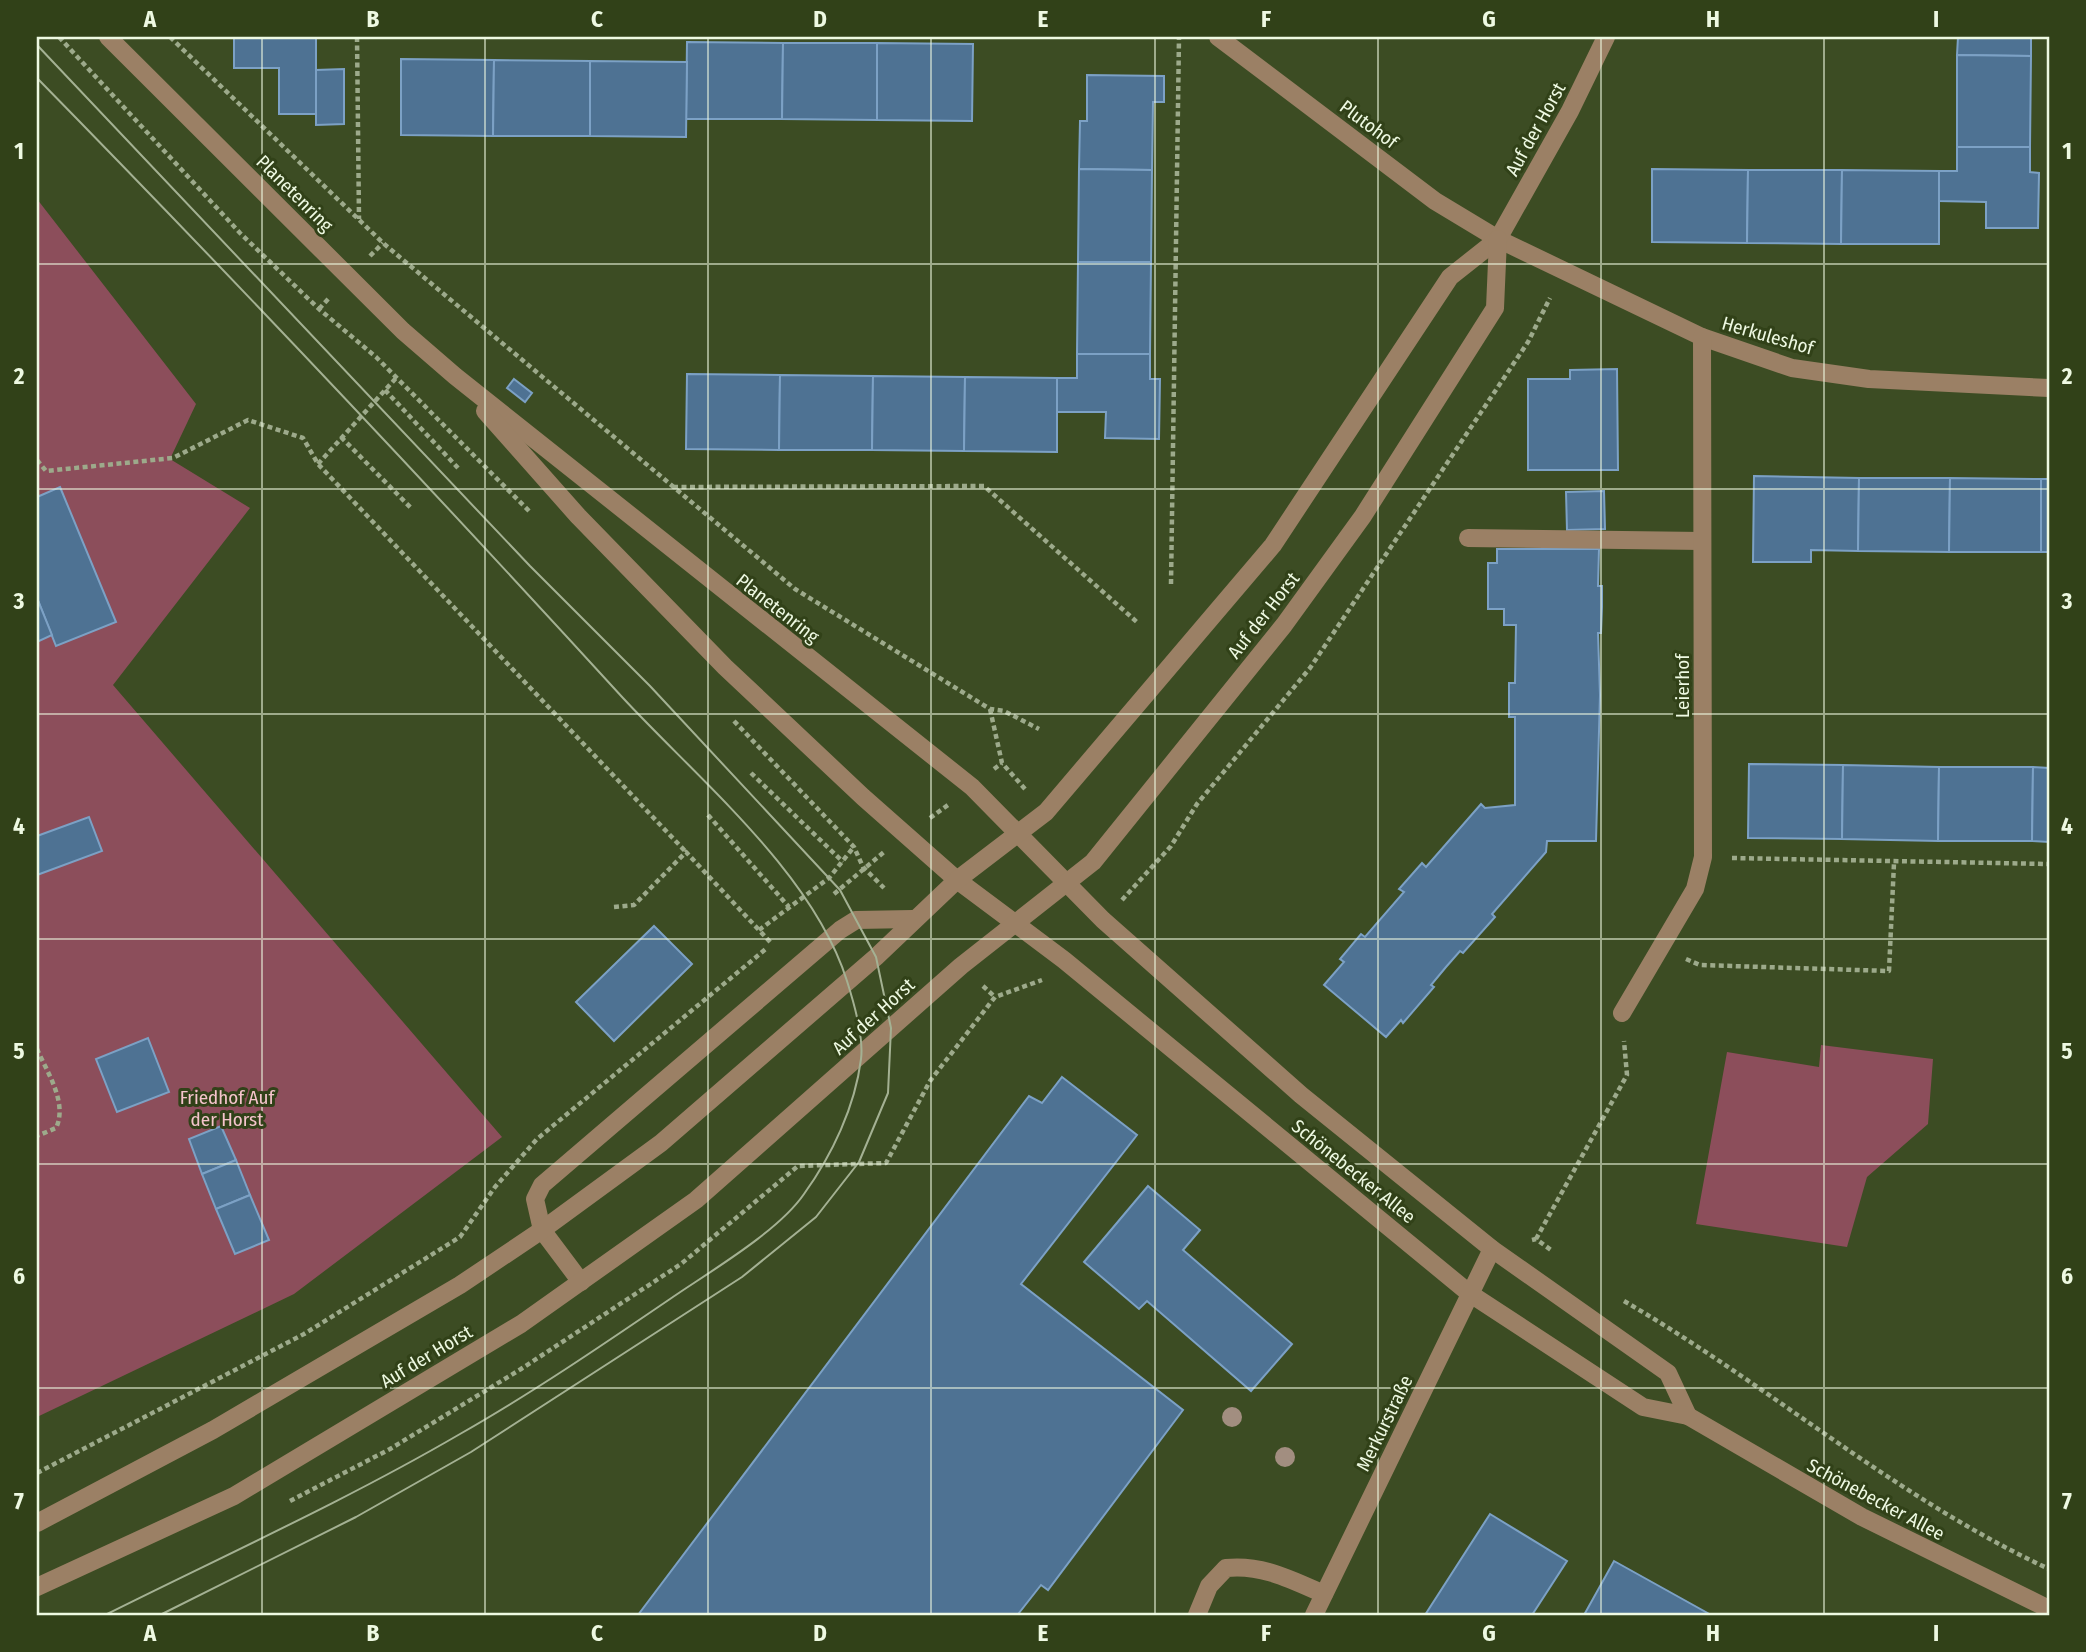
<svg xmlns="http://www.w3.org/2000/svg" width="2086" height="1652" font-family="'Fira Sans Condensed',sans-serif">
<rect width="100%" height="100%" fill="#3c4c23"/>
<g fill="#8c4e5b">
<polygon points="37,199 196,404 170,459 250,508 113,685 502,1137 294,1294 37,1417"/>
<polygon points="1821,1045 1933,1059 1928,1124 1867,1177 1847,1247 1696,1224 1727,1052 1819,1067"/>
</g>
<g fill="#4e7293" stroke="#7ca1c5" stroke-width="2">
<polygon points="234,37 316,37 316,114 279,114 279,68 234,68"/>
<polygon points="1958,37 2031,37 2031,56 1957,55"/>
<polygon points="687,42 783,43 782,119 686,119"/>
<polygon points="783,43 877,43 877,120 782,119"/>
<polygon points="877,43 973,44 972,121 877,120"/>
<polygon points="1957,55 2031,56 2030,147 1957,147"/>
<polygon points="401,59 494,60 493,136 401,135"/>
<polygon points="494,60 590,61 590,136 493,136"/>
<polygon points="590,61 687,62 686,137 590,136"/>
<polygon points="344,69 344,124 316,125 316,70"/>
<polygon points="1087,75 1164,76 1164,102 1153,102 1152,170 1079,169 1080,121 1087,121"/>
<polygon points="1957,147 2030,147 2030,172 2039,173 2038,228 1986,228 1986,202 1939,201 1939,171 1957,171"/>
<polygon points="1079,169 1152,170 1151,262 1078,262"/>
<polygon points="1652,169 1748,170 1747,243 1652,242"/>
<polygon points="1748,170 1842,170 1841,244 1747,243"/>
<polygon points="1842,170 1939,171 1939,244 1841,244"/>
<polygon points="1078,262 1151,262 1150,354 1077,354"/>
<polygon points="1077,354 1150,354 1150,379 1160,379 1159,439 1105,438 1106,412 1057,412 1057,378 1077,378"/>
<polygon points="1617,369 1618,470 1528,470 1528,379 1570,379 1570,370"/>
<polygon points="687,374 780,375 779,450 686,449"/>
<polygon points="780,375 873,376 872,450 779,450"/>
<polygon points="873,376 965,377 964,451 872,450"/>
<polygon points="965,377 1057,378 1057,452 964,451"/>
<polygon points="514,379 532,393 525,402 507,388"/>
<polygon points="1754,476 1859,478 1858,551 1811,550 1811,562 1753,562"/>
<polygon points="1859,478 1950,478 1949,552 1858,551"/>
<polygon points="1950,478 2041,479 2041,552 1949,552"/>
<rect x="2041" y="479" width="8" height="73"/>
<polygon points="60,487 116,622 56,646 37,598 37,497"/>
<polygon points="1604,491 1605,529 1567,530 1566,492"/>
<polygon points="1497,549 1599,549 1598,586 1602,586 1602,607 1601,633 1598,633 1600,695 1596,841 1547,841 1546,852 1492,914 1495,917 1463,953 1460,951 1446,967 1431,985 1434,987 1403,1023 1401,1020 1386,1037 1324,985 1344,962 1340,959 1361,934 1365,937 1404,892 1399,889 1422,863 1426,867 1481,804 1485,808 1515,805 1515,717 1509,717 1509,683 1515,683 1516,625 1504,625 1504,609 1488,609 1488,563 1497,563"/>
<polygon points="37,598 52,635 37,642"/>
<polygon points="1749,764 1843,765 1842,839 1748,838"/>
<polygon points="1843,765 1939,767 1938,841 1842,839"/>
<polygon points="1939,767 2033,767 2032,841 1938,841"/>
<polygon points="2033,767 2049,768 2049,842 2032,841"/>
<polygon points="89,817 102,851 37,875 37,836"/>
<polygon points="654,926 692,964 614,1041 576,1002"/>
<polygon points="148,1038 169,1092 117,1112 96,1059"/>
<polygon points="1062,1077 1137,1135 1021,1284 1183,1410 1048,1590 1041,1585 1019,1613 1022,1615 638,1615 1029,1096 1042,1103"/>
<polygon points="221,1126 236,1160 202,1174 189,1139"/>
<polygon points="236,1160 250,1195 216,1209 202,1174"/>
<polygon points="1148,1186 1200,1230 1183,1250 1292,1344 1251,1391 1147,1301 1139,1309 1084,1262"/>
<polygon points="250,1195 269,1240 235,1254 216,1209"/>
<polygon points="1490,1514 1567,1561 1532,1615 1425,1615"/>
<polygon points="1614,1561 1711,1615 1584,1615"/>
</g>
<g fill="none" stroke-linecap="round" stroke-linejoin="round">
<g stroke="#9daa8b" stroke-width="4.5" stroke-dasharray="5 3.5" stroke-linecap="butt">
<polyline points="59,37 240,233 319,309 376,357 530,512"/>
<polyline points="170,37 383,243 795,589 990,709 1004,711 1039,729"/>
<polyline points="357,37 359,219"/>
<polyline points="370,256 383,243"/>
<polyline points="319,309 330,297"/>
<polyline points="385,390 458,468"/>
<polyline points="341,437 412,509"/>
<polyline points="37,460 46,471 173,458 248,420 303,438 318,464 686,852"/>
<polyline points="318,464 396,378"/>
<polyline points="673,487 984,486 1138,623"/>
<polyline points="1171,584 1179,37"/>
<polyline points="990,709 1002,763 1025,789"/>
<polyline points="734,721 854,847 863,867 884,888"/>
<polyline points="994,769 1002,763"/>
<polyline points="751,773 843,862"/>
<polyline points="708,815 789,907"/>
<polyline points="930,818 948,805"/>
<polyline points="1732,858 2049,864"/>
<polyline points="834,894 884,852"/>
<polyline points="1122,900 1171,846 1197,804 1310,668 1528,342 1550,298"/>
<polyline points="614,907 634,905 686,852 772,944"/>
<polyline points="759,930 829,878 853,848"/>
<polyline points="1686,959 1700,965 1889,971 1894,863"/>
<polyline points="983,986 995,997"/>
<path d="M37,1049C47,1072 68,1103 56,1128L37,1136"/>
<polyline points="1536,1239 1627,1075 1624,1041"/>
<polyline points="1532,1240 1536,1239 1551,1250"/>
<path d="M1624,1301C1769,1385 1896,1498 2049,1569"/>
<polyline points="37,1473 304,1334 460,1237 495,1187 537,1139 767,948"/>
<polyline points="290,1501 390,1449 521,1369 681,1264 798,1166 886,1163 930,1081 995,997 1042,980"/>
</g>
<g stroke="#9b8065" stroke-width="18">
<polyline points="108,37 403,331 455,376 972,787 1103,920 1301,1095 1492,1249 1668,1373 1688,1416"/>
<polyline points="1218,37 1435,201 1498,239 1702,337 1792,368 1869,379 2049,388"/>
<polyline points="485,411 578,516 725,667 863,797 957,880 1064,960 1469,1293 1643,1407 1688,1416 1862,1517 2049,1609"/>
<polyline points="1468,538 1702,541"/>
<polyline points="1622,1013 1695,889 1703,857 1702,337"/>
<polyline points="581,1282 542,1230 535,1199 542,1185 840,930 856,920 913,919"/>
<polyline points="37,1523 213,1430 460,1285 542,1230 661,1143 876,957 957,880 1046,812 1273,545 1450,277 1498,239 1570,111 1606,37"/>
<polyline points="37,1587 234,1496 521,1324 696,1200 961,966 1093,862 1284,625 1363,516 1495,308 1498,239"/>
<path d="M1197,1615L1209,1586L1226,1568C1262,1564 1292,1580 1324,1594"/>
<polyline points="1314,1615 1492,1249"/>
</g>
<g stroke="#a4b193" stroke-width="2">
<polyline points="37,45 530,566 650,686 840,890 876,957 891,1028 888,1093 859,1162 816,1217 742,1277 471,1452 356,1517 160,1615"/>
<path d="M37,78C236,281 431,488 623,698C699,780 813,873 847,981C854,1003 864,1037 861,1059C855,1107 832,1155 804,1194C778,1232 709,1272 670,1299C601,1346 532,1393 460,1434C345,1501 223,1556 105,1615"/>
</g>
</g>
<g fill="#a28e80">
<circle cx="1232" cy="1417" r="10"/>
<circle cx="1285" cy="1457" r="10"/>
</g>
<path fill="none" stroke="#eef9e2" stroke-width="2" stroke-opacity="0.55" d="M262,37V1615M485,37V1615M708,37V1615M931,37V1615M1155,37V1615M1378,37V1615M1601,37V1615M1824,37V1615M37,264H2049M37,489H2049M37,714H2049M37,939H2049M37,1164H2049M37,1388H2049"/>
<g text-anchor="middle" stroke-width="6" stroke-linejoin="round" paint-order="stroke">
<g font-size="19" fill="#eef9e2" stroke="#314118">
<text transform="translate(1369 124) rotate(37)" y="7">Plutohof</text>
<text transform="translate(1535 129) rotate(-61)" y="7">Auf der Horst</text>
<text transform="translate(295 193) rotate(45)" y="7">Planetenring</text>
<text transform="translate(1768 335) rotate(16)" y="7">Herkuleshof</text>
<text transform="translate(778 608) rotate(38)" y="7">Planetenring</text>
<text transform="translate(1263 615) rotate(-52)" y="7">Auf der Horst</text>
<text transform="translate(1682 686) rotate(-90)" y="7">Leierhof</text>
<text transform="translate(873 1016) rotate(-42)" y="7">Auf der Horst</text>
<text transform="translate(1354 1171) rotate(39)" y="7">Schönebecker Allee</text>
<text transform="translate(426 1356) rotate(-31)" y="7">Auf der Horst</text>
<text transform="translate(1384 1423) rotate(-64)" y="7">Merkurstraße</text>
<text transform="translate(1876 1499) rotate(28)" y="7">Schönebecker Allee</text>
</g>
<g font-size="19" fill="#f5c4cc" stroke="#314118">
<text x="227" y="1104">Friedhof Auf<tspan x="227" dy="22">der Horst</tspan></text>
</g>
</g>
<rect width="2086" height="1652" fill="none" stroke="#314118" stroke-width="77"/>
<rect x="38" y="38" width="2010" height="1576" fill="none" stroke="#eef9e2" stroke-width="2.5"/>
<g font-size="23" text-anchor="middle" font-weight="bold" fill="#eef9e2">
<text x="150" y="27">A</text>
<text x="373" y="27">B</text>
<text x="597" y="27">C</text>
<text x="820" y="27">D</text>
<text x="1043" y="27">E</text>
<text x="1266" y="27">F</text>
<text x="1489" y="27">G</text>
<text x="1713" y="27">H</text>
<text x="1936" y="27">I</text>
<text x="19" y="159">1</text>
<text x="2067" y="159">1</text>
<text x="19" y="384">2</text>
<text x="2067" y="384">2</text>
<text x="19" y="609">3</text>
<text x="2067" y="609">3</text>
<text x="19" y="834">4</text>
<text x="2067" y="834">4</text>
<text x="19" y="1059">5</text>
<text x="2067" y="1059">5</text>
<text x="19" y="1284">6</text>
<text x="2067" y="1284">6</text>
<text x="19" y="1509">7</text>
<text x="2067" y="1509">7</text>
<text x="150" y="1641">A</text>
<text x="373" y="1641">B</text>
<text x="597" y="1641">C</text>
<text x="820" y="1641">D</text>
<text x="1043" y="1641">E</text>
<text x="1266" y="1641">F</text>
<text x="1489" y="1641">G</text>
<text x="1713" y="1641">H</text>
<text x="1936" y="1641">I</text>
</g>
</svg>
